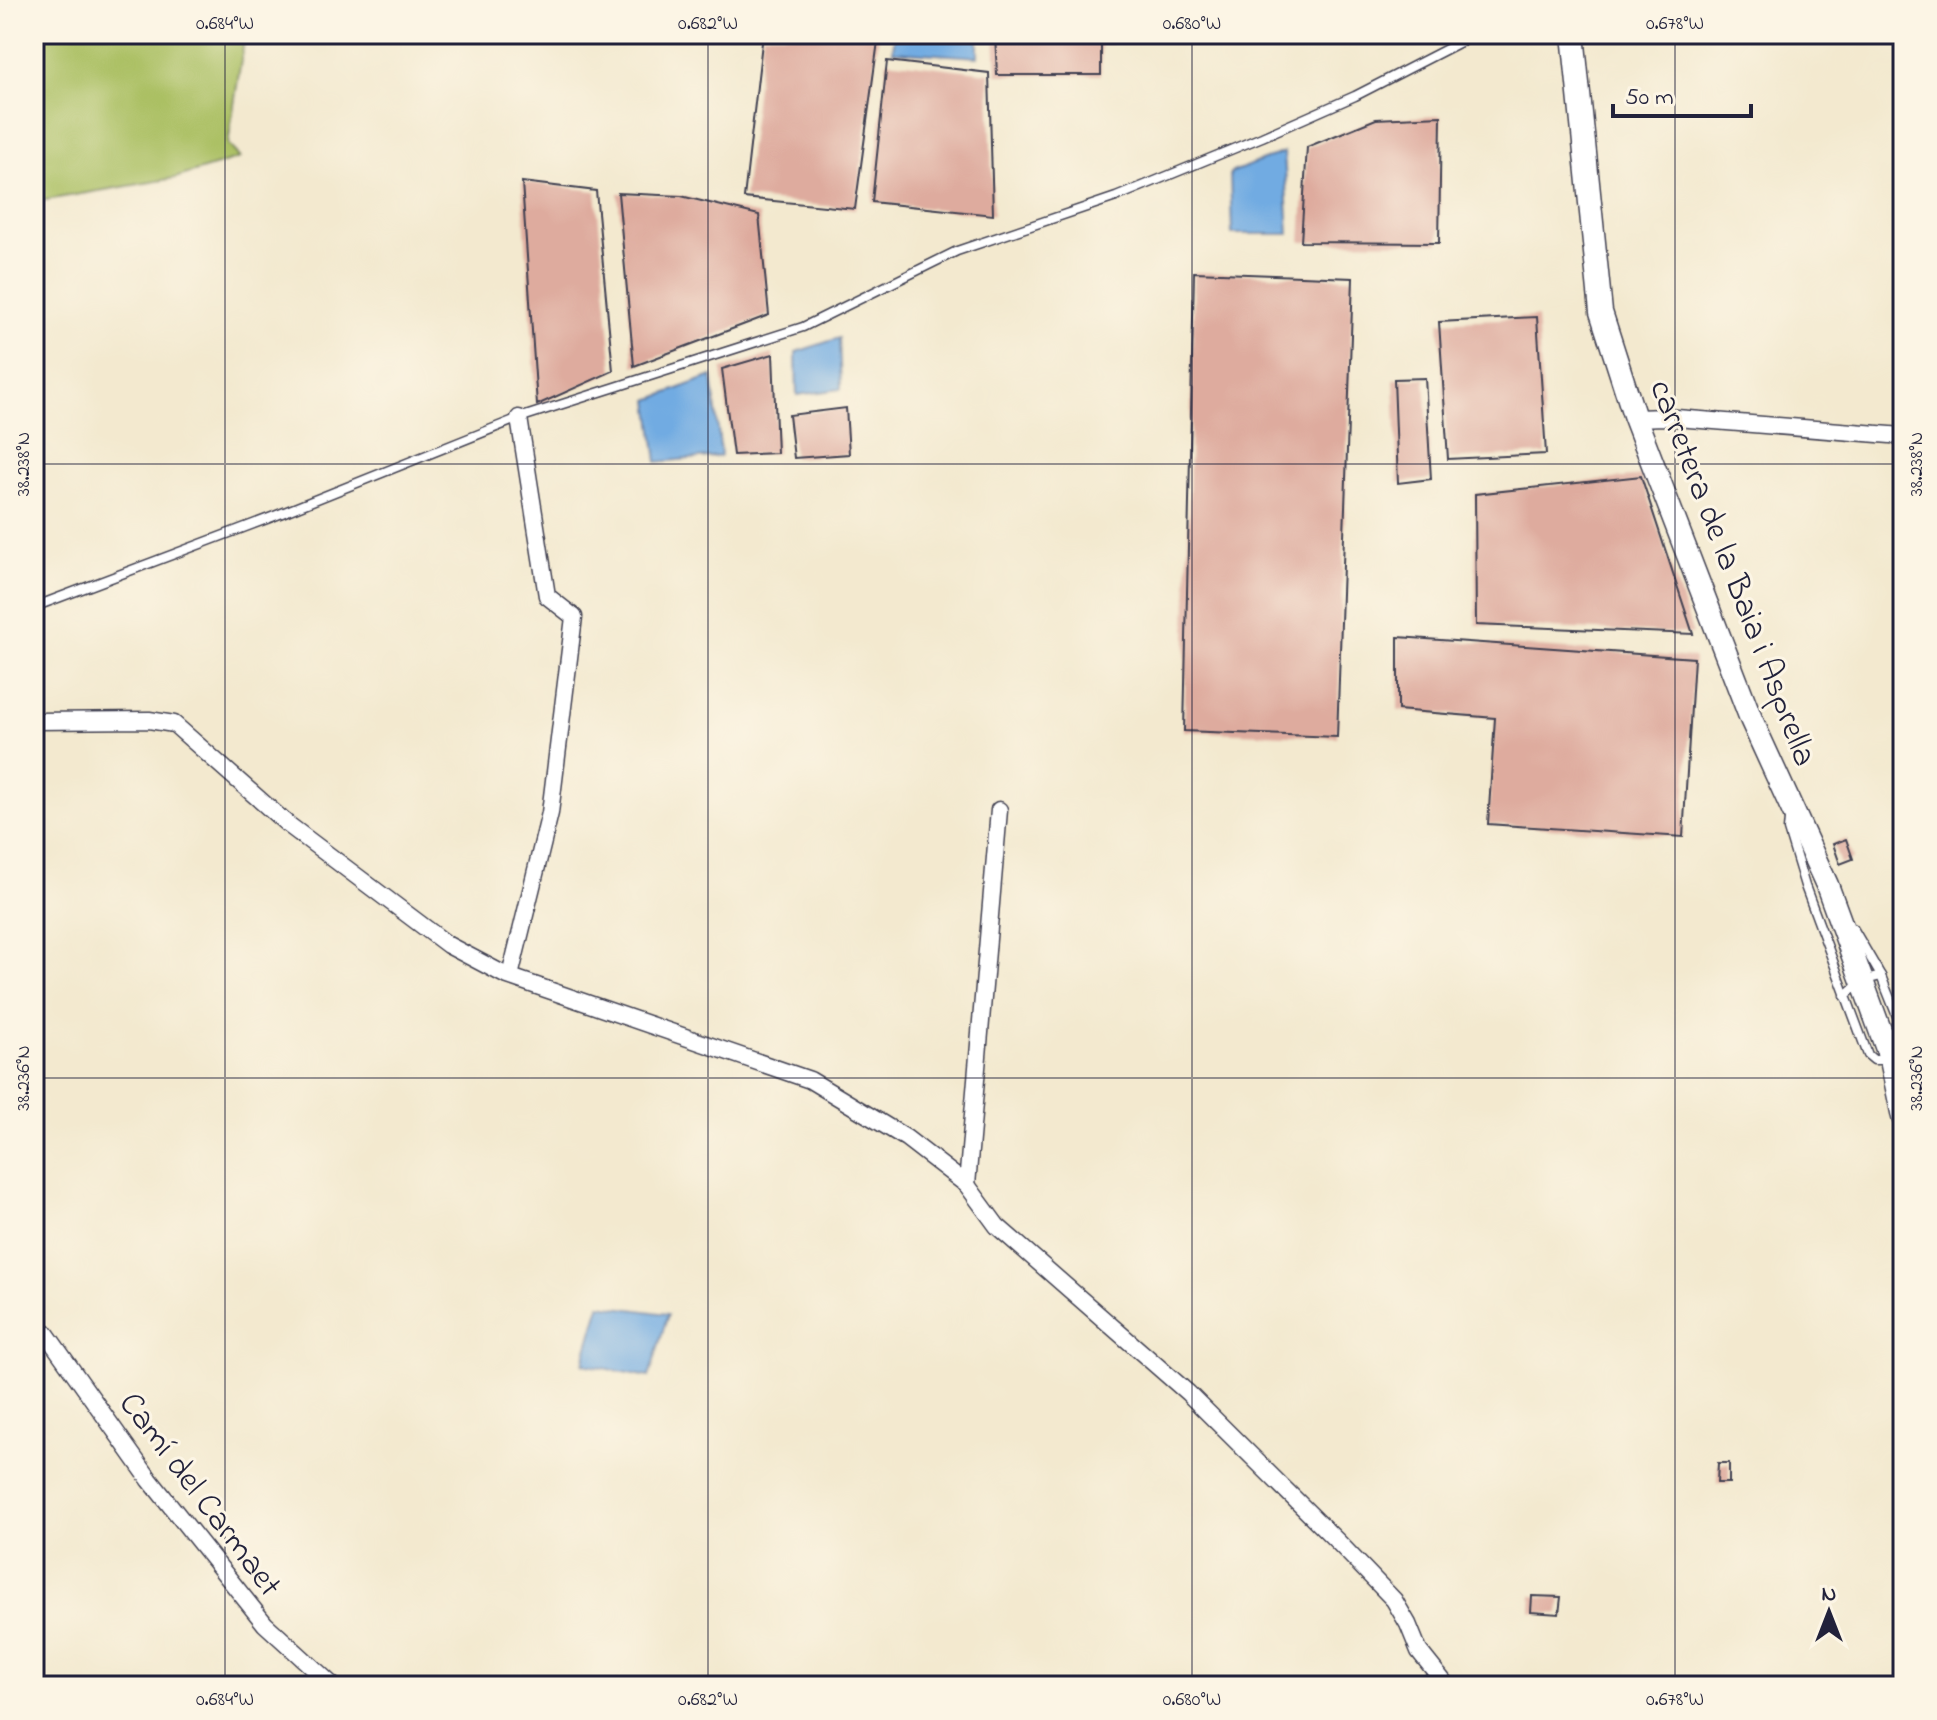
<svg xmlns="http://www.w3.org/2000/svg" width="1937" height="1720" font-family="'Indie Flower',sans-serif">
<rect width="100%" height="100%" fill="#fcf5e5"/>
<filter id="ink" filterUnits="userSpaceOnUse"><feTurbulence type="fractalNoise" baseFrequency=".0125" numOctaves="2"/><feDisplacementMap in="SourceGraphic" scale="16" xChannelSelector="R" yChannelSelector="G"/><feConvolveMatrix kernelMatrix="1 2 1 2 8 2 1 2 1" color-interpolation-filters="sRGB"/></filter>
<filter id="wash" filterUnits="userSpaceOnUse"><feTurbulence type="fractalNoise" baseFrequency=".006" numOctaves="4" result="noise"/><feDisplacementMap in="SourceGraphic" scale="32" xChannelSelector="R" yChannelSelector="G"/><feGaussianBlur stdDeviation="1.8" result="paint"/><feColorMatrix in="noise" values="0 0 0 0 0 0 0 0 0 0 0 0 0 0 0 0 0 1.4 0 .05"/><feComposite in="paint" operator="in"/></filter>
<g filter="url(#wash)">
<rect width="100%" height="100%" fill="#f3e9cf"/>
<polygon fill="#abc064" stroke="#667150" stroke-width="2" points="34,34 245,34 228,144 240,158 175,178 34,202"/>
<g fill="#71abe2" stroke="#4a668e" stroke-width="2">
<polygon points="895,34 978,34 978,57 893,51"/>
<polygon points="1284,152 1289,234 1232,234 1230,173"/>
<polygon points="839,338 841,389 797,395 796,352"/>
<polygon points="712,376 721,456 657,462 649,400"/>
<polygon points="600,1305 668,1314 649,1377 583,1364"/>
</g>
<g id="blocks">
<g fill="#deab9e">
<polygon points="763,34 879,34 855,209 744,198"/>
<polygon points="995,34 1112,34 1113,44 1101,44 1101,75 997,75"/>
<polygon points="887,61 989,73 993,215 872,202"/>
<polygon points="1441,116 1439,243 1301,242 1307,147 1376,119"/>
<polygon points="522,182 596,191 613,371 537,405"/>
<polygon points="618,193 681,196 759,215 769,315 634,366"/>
<polygon points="1194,272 1353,278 1337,737 1184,731"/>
<polygon points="1537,317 1546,454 1448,459 1439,322"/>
<polygon points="773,354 777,453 733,455 722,369"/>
<polygon points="1425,378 1431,479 1398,483 1394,379"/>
<polygon points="846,408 849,454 794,458 789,415"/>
<polygon points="1641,476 1693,634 1476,625 1475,494"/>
<polygon points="1398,637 1694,658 1683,837 1488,824 1495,718 1398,710"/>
<polygon points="1846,839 1853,859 1840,864 1833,844"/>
<polygon points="1718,1463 1729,1463 1729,1483 1717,1483"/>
<polygon points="1532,1596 1561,1597 1559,1614 1531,1612"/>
</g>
</g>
</g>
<g filter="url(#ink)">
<use href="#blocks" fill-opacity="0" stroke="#414051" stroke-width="2"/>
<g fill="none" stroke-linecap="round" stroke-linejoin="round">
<defs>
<g id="service">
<polyline points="34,607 272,517 519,418 803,327 957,251 1116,197 1262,137 1355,96 1476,34"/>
<polyline points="1789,819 1788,830 1805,886 1868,1055 1874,1060 1891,1060 1903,1055"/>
<polyline points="1853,928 1881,976 1903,1031"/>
<polyline points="1845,996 1862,981 1881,976"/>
</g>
<g id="minor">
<polyline points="1636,418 1664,417 1903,436"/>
<polyline points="34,721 149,720 174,724 286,823 448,945 505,975 810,1080 906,1138 967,1185 997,1226 1188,1393 1339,1543 1394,1600 1408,1624 1419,1651 1447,1686"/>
<polyline points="510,976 550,813 574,617 547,596 519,418"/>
<polyline points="967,1185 999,810"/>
<polyline points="34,1328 45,1332 150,1480 265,1624 333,1686"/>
</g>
<polyline id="secondary" points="1573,34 1601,312 1634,415 1751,719 1827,885 1891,1060 1903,1117"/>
</defs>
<use href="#service" stroke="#414051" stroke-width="11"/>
<use href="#minor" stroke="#414051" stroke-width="19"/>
<use href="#secondary" stroke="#414051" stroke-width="25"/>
<use href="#service" stroke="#fff" stroke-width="8"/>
<use href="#minor" stroke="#fff" stroke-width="16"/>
<use href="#secondary" stroke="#fff" stroke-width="22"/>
</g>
</g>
<path fill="none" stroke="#22223b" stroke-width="2" stroke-opacity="0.45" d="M225,34V1686M708,34V1686M1192,34V1686M1675,34V1686M34,464H1903M34,1078H1903"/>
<g text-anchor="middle" stroke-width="6" stroke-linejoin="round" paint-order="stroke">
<g font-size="34" fill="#22223b" stroke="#fcf5e5">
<text transform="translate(1735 572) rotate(69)" y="12">carretera de la Baia i Asprella</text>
<text transform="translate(202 1493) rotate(53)" y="12">Camí del Carmaet</text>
</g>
</g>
<rect width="1937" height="1720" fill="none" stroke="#fcf5e5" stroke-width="88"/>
<g transform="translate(1829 1612)" stroke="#fcf5e5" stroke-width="6" paint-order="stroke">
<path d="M0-6L14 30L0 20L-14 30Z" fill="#22223b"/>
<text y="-12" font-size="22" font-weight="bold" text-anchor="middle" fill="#22223b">N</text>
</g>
<path d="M1613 104v12h138v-12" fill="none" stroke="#22223b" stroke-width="4"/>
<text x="1625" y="104" font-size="24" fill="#22223b" stroke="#fcf5e5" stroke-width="6" paint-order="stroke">50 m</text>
<rect x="44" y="44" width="1849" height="1632" fill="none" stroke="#22223b" stroke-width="3"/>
<g font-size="20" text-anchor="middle" fill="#22223b">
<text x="225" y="29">0.684°W</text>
<text x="708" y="29">0.682°W</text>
<text x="1192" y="29">0.680°W</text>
<text x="1675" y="29">0.678°W</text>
<text transform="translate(22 464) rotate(-90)" y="7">38.238°N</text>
<text transform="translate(1915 464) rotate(-90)" y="7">38.238°N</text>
<text transform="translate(22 1078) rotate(-90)" y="7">38.236°N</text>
<text transform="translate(1915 1078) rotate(-90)" y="7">38.236°N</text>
<text x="225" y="1705">0.684°W</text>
<text x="708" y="1705">0.682°W</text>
<text x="1192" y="1705">0.680°W</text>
<text x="1675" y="1705">0.678°W</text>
</g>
</svg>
